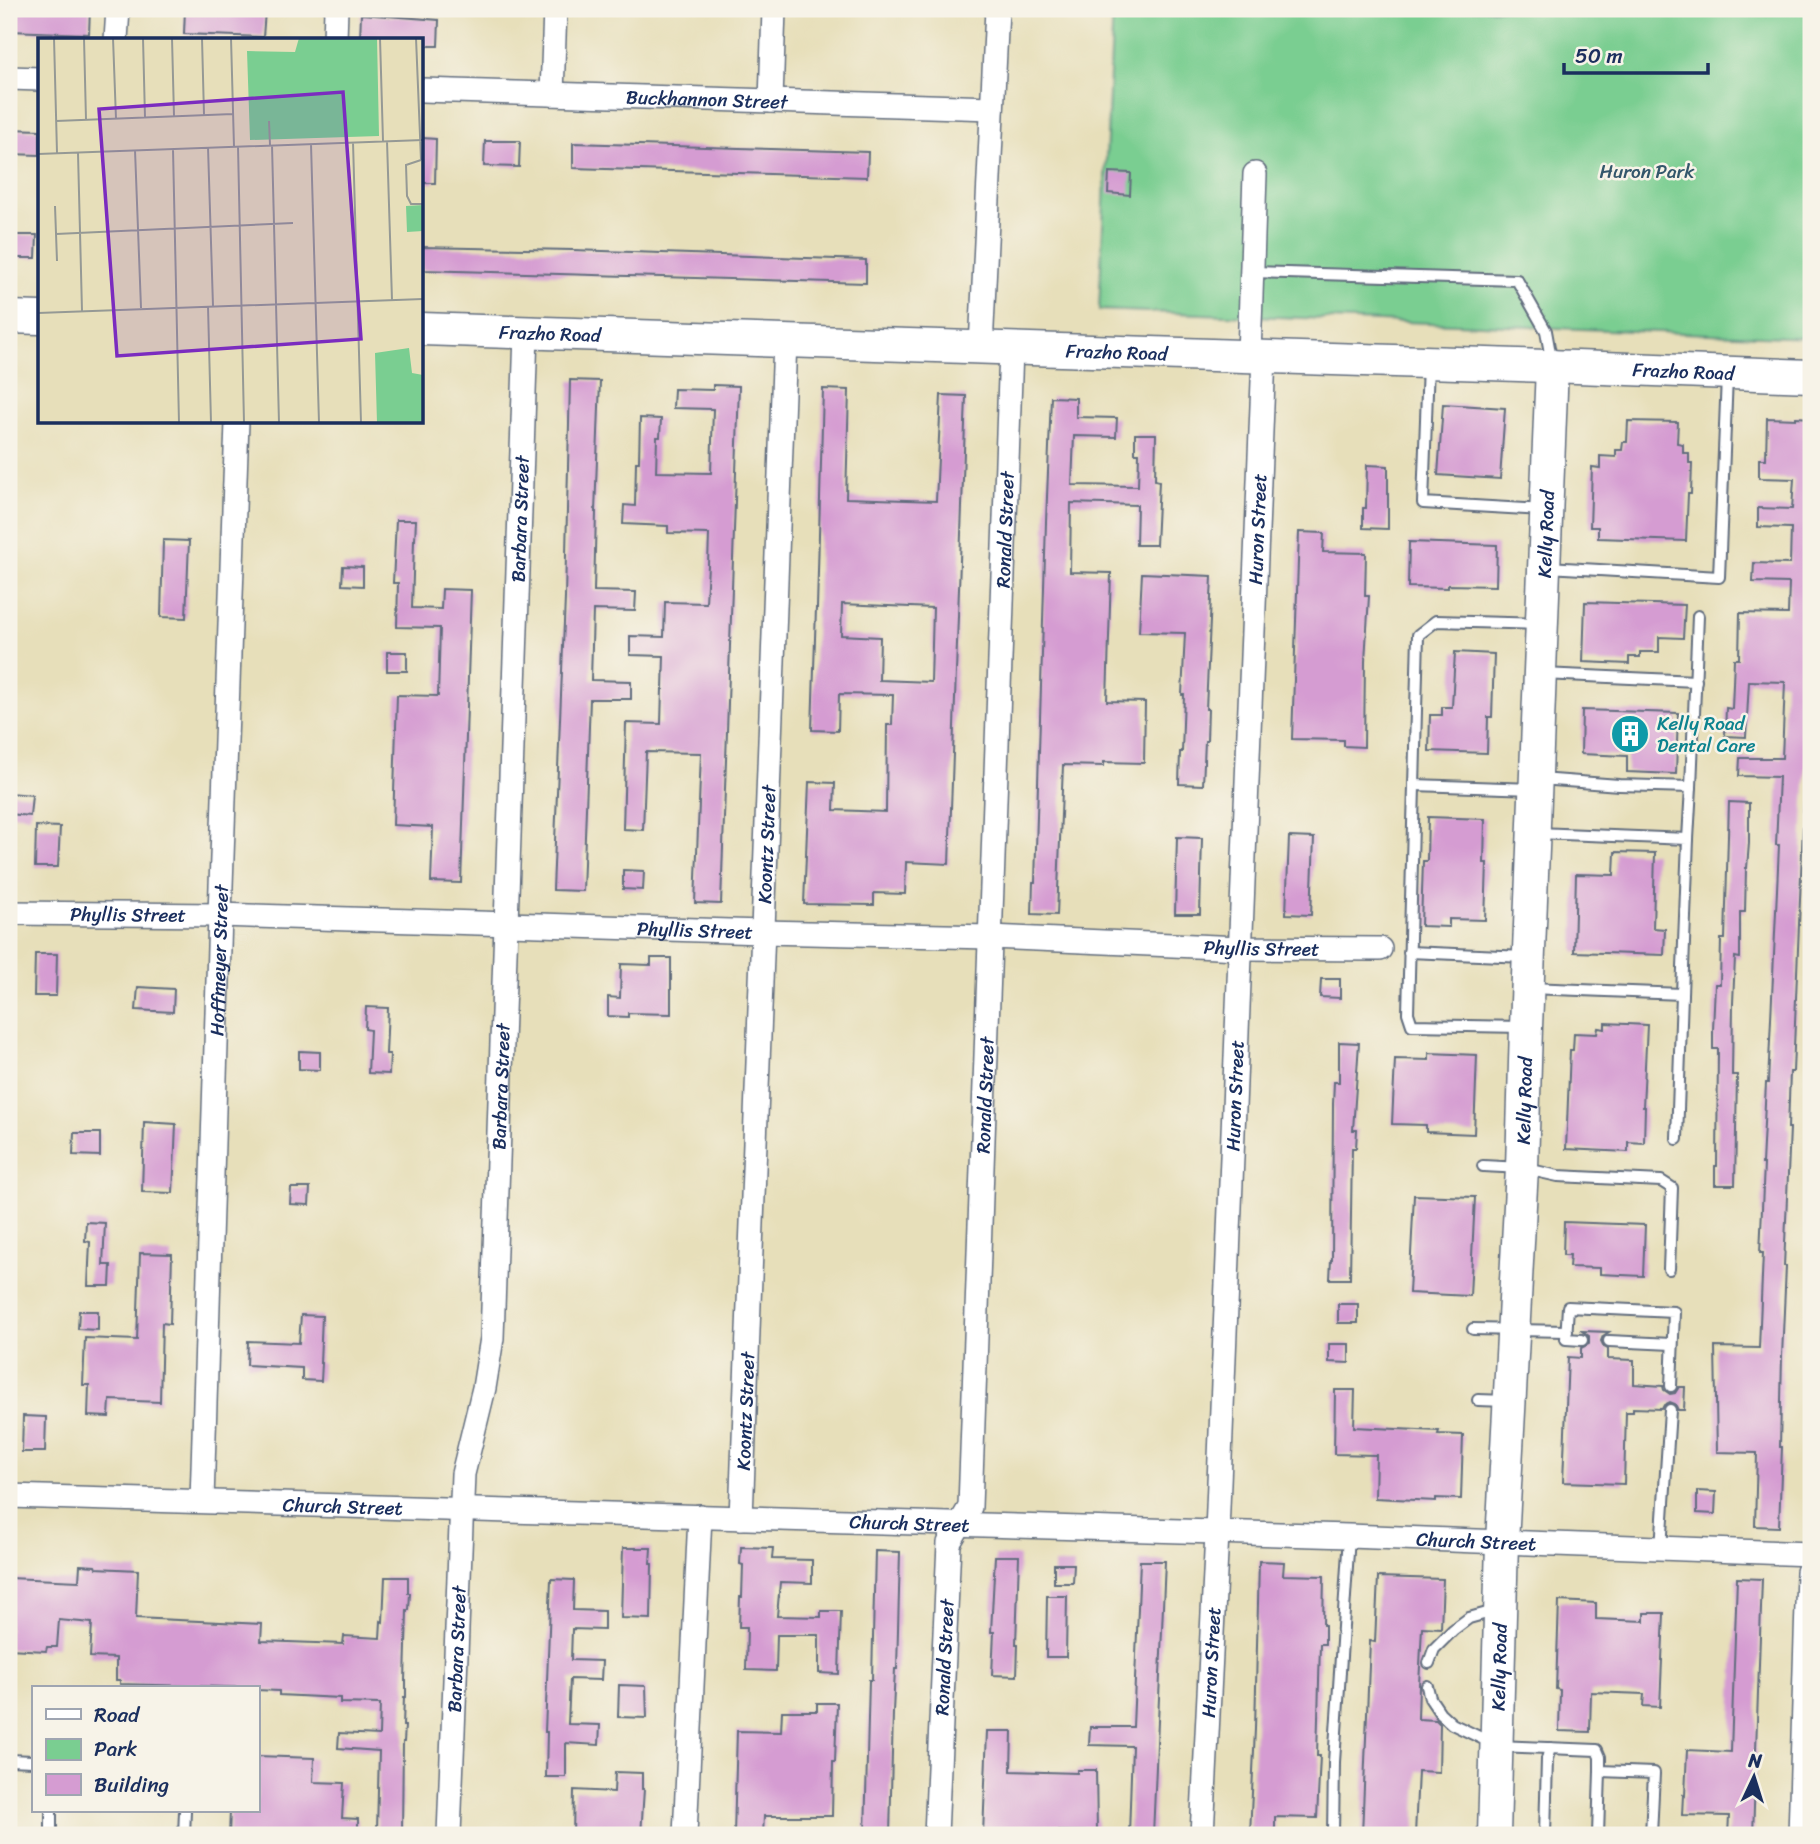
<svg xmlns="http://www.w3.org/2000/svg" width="1820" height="1844" font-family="Sriracha,sans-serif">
<rect width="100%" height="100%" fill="#f7f3e8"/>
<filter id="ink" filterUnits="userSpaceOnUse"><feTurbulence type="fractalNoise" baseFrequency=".0143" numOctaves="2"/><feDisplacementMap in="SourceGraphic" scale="14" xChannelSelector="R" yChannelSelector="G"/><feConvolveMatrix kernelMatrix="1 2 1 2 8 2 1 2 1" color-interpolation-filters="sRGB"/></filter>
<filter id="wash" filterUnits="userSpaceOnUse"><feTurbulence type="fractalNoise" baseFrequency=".00686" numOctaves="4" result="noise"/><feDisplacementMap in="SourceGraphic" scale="28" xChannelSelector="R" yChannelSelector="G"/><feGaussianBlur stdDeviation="1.57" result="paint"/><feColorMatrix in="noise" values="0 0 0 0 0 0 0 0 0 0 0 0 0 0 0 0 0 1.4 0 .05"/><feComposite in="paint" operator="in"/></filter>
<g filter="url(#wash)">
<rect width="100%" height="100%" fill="#e7dfba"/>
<polygon fill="#7ace91" stroke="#4a7e78" stroke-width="2" points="1113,9 1811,9 1811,338 1099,310"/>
<g id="blocks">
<g fill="#d59cd2" fill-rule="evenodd">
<polygon points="11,9 90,9 89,34 10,31"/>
<polygon points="185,9 265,11 263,37 184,34"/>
<polygon points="361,14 439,20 438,46 422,46 422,40 360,40"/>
<polygon points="9,129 40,130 40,155 9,154"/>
<polygon points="422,138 436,139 435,183 422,183"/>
<polygon points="485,141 520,141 519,167 484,166"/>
<polygon points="573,143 868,152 867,177 573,168"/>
<polygon points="1109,172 1131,173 1130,195 1108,193"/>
<polygon points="9,235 37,235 36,258 9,258"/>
<polygon points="422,247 573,250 866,260 866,283 422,270"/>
<polygon points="570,380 600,381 595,512 596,512 594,591 636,592 635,611 593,610 591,680 631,681 631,699 590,699 583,891 553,890 565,598"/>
<polygon points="713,385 739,386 721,904 695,903 701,753 646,752 643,830 623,829 626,723 661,724 662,689 663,689 664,656 630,655 630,636 664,637 665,602 706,603 708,565 709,534 668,533 668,526 623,524 624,505 635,506 636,462 639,462 640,418 661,419 660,437 657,437 656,472 711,473 713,409 673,408 674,389 713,390"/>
<path d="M823,389L849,390L846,498L936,501L941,395L966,396L949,864L906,862L905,894L874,893V905L804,904L809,782L835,783L834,810L886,812L887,725H892L893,695L839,694L838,731L812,730L816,608H817ZM842,604L933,608L931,682L879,680L880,637L841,635Z"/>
<polygon points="1051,397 1076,398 1076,417 1117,418 1116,437 1074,436 1072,485 1138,486 1139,453 1135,453 1135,434 1156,434 1155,480 1159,481 1156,545 1136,545 1137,505 1071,503 1070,572 1111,573 1107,701 1145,702 1144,763 1104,762 1104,766 1063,765 1057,915 1032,914 1033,882 1035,882 1046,522"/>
<polygon points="1443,404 1505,408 1500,479 1438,475"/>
<polygon points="1796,417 1811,418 1811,685 1808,756 1807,756 1804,801 1793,1072 1790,1072 1788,1128 1790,1128 1784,1266 1786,1266 1782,1356 1780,1447 1782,1447 1779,1527 1755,1526 1757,1453 1717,1452 1715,1347 1759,1348 1763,1253 1760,1253 1764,1164 1762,1164 1766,1083 1768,1083 1777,890 1779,845 1776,845 1779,777 1739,776 1740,758 1782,758 1785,682 1749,681 1746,737 1725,736 1726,708 1732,709 1734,659 1739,659 1740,613 1788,614 1789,583 1753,582 1754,563 1790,564 1791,528 1758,527 1758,508 1792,509 1794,479 1759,478 1759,459 1766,459 1767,418 1796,419"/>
<polygon points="1628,421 1678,422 1677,443 1683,444 1683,453 1689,453 1689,463 1692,463 1691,494 1688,494 1686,541 1598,538 1598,527 1590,527 1592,467 1600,468 1600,456 1616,457 1616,450 1622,450 1623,442 1627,442"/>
<polygon points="1367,465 1388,466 1388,529 1363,528 1363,508 1366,508"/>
<polygon points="396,520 416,520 415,540 414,540 412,608 441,609 442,589 471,590 461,883 431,882 433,827 393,825 397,695 438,696 440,628 397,627 398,583 393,583"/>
<polygon points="1299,532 1324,533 1323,552 1366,553 1365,596 1369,596 1365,661 1364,747 1344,746 1344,740 1292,739"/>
<polygon points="163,540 189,541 186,618 161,617"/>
<polygon points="1409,542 1497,545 1496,586 1448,585 1448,588 1408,587"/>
<polygon points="343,566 363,567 363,586 342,585"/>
<polygon points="1142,573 1212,576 1206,709 1208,709 1207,741 1205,741 1203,785 1179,784 1180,752 1182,752 1184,695 1182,695 1185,633 1139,632"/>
<polygon points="1585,602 1685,605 1683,638 1659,637 1659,652 1640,652 1640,657 1629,657 1629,664 1583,662"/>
<rect x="387" y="652" width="20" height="19"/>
<polygon points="1455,652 1494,654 1492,717 1488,717 1487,753 1429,751 1430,715 1442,715 1442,707 1452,707"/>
<polygon points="1582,710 1678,713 1676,774 1627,772 1627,756 1581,754"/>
<polygon points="9,793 32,795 30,816 9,814"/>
<polygon points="1729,802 1749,803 1749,843 1747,868 1746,868 1745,912 1740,912 1740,958 1735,957 1733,1003 1732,1075 1737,1075 1735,1185 1715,1185 1715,1166 1717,1166 1718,1049 1713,1049 1713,1030 1715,984 1720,984 1721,939 1725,939"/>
<polygon points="1428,817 1485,819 1484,863 1487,863 1485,920 1449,919 1449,927 1421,926 1423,861 1427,861"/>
<polygon points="36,826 60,827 58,867 35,867"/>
<polygon points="1177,837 1202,838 1200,914 1175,914"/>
<polygon points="1289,837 1314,838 1311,915 1286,914"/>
<polygon points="1615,852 1655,853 1653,928 1665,929 1664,955 1574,952 1576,874 1614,875"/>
<polygon points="623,870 644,871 643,890 623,889"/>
<polygon points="35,954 57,954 56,996 34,996"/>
<polygon points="651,958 671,958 671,1014 628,1013 628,1017 608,1016 608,997 620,998 621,964 651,965"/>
<polygon points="1321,979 1340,979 1340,998 1320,997"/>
<polygon points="138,987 174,989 173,1012 136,1010"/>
<polygon points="366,1007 388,1008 386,1054 390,1054 389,1074 368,1073 370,1030 365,1029"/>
<polygon points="1605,1023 1647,1025 1643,1107 1645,1107 1644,1143 1628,1142 1628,1152 1566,1149 1570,1050 1573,1050 1574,1033 1597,1034 1598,1028 1605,1029"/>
<polygon points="1339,1042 1359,1043 1353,1130 1357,1130 1356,1148 1352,1148 1350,1279 1330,1279 1331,1260 1332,1260 1333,1104 1334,1082 1339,1082"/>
<polygon points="299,1051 320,1052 320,1070 299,1069"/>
<polygon points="1429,1053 1477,1055 1474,1134 1426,1132 1426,1125 1392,1124 1395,1059 1429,1060"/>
<polygon points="144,1122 176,1124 173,1193 142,1192"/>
<polygon points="74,1133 100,1133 100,1156 73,1155"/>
<polygon points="291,1188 310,1188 309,1205 290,1204"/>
<polygon points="1414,1195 1475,1197 1470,1296 1409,1293"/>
<polygon points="86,1222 105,1223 103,1265 111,1265 110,1286 88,1286 90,1242 85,1241"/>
<polygon points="1564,1222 1645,1225 1643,1276 1600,1274 1600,1268 1569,1267 1570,1255 1563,1255"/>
<polygon points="140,1253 172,1254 170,1324 162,1323 160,1402 110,1400 109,1417 88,1416 89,1385 83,1385 85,1338 137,1340"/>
<rect x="1338" y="1304" width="20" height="19"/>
<polygon points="79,1311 98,1311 98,1330 78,1329"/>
<polygon points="301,1315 322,1316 320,1363 322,1363 321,1381 302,1380 302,1368 247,1365 248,1341 299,1343"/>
<polygon points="1582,1331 1609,1332 1603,1336 1601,1341 1604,1347 1608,1349 1608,1359 1634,1360 1634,1384 1663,1386 1664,1390 1670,1394 1675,1393 1679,1387 1685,1387 1684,1410 1678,1410 1675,1404 1670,1402 1664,1405 1662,1409 1633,1408 1633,1412 1626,1412 1624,1484 1563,1482 1568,1357 1581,1358 1581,1348 1589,1344 1589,1336"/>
<polygon points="1329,1344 1349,1344 1349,1363 1329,1362"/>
<polygon points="1335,1390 1355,1390 1354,1427 1439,1431 1438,1434 1463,1435 1461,1499 1436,1498 1436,1501 1375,1498 1376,1455 1334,1454"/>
<polygon points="23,1416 46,1417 45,1452 22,1452"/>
<polygon points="1697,1491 1716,1492 1715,1514 1697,1513"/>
<polygon points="741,1547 773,1548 772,1559 812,1560 812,1583 780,1582 777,1616 821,1617 821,1611 841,1611 839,1674 819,1673 819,1635 777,1635 776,1671 746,1670 747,1627 739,1627 740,1597 742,1597 743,1565 740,1564"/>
<polygon points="623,1548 651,1548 650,1564 652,1564 651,1619 621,1618"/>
<polygon points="875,1551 900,1552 897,1669 895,1669 893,1712 890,1835 865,1835 869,1680 872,1680"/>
<polygon points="995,1556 1019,1556 1016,1644 1018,1644 1017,1676 992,1675 994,1632 991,1632"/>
<polygon points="1140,1561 1165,1561 1153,1835 1129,1835 1132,1746 1089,1745 1090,1727 1133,1727"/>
<polygon points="1259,1561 1284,1562 1283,1575 1324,1576 1323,1625 1325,1625 1325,1644 1320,1644 1317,1756 1320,1756 1317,1818 1275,1817 1275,1835 1250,1835 1255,1729"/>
<polygon points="1054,1564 1074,1564 1073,1583 1054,1583"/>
<polygon points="80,1565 95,1566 96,1568 138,1570 136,1618 262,1624 261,1641 343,1644 344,1636 380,1638 381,1621 383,1622 385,1577 408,1577 408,1593 410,1593 409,1610 407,1610 405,1681 406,1681 406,1697 404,1697 403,1726 405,1726 404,1742 403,1742 402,1832 377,1831 379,1751 338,1748 339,1733 379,1735 380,1704 340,1703 340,1698 279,1695 279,1691 257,1690 257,1688 120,1684 120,1680 116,1680 116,1658 90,1657 92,1623 59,1620 57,1647 47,1647 46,1651 9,1649 9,1578 79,1581"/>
<polygon points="1378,1577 1443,1579 1441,1628 1422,1627 1419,1685 1418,1719 1436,1720 1440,1724 1439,1772 1418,1771 1415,1835 1362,1835 1370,1641 1375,1642"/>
<polygon points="1737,1578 1762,1579 1753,1835 1728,1835 1729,1816 1682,1815 1683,1795 1685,1796 1687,1750 1731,1752"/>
<polygon points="551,1579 574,1580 573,1610 604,1611 604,1630 572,1629 571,1660 602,1661 601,1680 570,1679 568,1724 600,1725 599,1745 566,1743 566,1777 546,1777 547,1732 545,1732"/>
<polygon points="1047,1596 1067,1596 1066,1657 1046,1657"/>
<polygon points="1559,1601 1596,1603 1596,1619 1644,1621 1644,1613 1664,1613 1660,1707 1643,1706 1644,1694 1591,1692 1590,1732 1559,1731 1560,1690 1556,1689"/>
<polygon points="619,1685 646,1686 647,1718 618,1717"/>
<polygon points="817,1703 837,1703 835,1762 833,1762 832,1816 764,1816 763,1835 734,1835 737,1731 781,1732 782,1711 817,1711"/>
<polygon points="987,1731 1012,1731 1011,1771 1077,1773 1077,1770 1096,1770 1097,1832 1008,1830 1008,1835 983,1835"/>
<polygon points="257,1756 314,1758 313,1782 344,1783 342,1818 358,1819 358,1835 229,1835 230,1811 257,1811"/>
<polygon points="615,1772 642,1773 642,1789 644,1789 641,1835 573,1835 574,1790 614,1792"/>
</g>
</g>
</g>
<g filter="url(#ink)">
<use href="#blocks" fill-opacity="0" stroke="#626d7e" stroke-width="2"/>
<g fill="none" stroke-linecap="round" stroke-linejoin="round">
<defs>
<g id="lane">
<polyline points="1251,272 1517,280 1546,331 1552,364"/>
<polyline points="1428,364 1423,503 1544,510"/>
<polyline points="1548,567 1719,577 1727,376"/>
<polyline points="1543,674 1696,681"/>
<polyline points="1540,779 1619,785 1691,787 1698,616"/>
<polyline points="1414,785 1534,789"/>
<polyline points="1688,839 1691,787"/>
<polyline points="1409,952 1525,957"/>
<polyline points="1529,988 1682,994 1688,839 1537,833"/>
<polyline points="1523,1027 1412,1025 1408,1013 1418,635 1436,621 1539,624"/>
<polyline points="1677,1139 1682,994"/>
<polyline points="1483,1166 1522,1168 1558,1176 1661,1181 1672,1188 1669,1269"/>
<polyline points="1473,1329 1567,1331"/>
<polyline points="1582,1340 1566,1339 1568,1307 1674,1312 1671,1386"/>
<polyline points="1609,1341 1672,1344"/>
<polyline points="1478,1400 1507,1401"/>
<polyline points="1661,1549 1670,1410"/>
<polyline points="1429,1663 1434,1649 1453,1630 1469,1618 1498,1610"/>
<polyline points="1427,1686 1430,1698 1440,1713 1452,1724 1498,1746 1597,1750 1600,1757 1600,1771 1654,1773 1651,1835"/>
<polyline points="9,1760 33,1761"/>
<polyline points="51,1835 51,1811"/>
<polyline points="184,1835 185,1811"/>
<polyline points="1333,1835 1334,1762 1349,1536"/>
<polyline points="1545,1835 1547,1759 1550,1748"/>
<polyline points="1598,1835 1600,1771"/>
</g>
<g id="street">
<polyline points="116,40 118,9"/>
<polyline points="335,40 336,9"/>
<polyline points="9,78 40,79"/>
<path id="s1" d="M422,90L992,108"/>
<polyline points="552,94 555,9"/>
<polyline points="771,101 774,9"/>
<polyline points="981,348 997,9"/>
<polyline points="1249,356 1255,174"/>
<path id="s2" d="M9,913L220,915L762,932L990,937L1240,948L1380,949"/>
<path id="s3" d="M9,1496L1349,1536L1811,1554"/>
<path id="s4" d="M202,1501L220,915L237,422"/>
<path id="s5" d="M741,1518L785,340"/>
<path id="s6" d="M449,1835L463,1474L484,1388L492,1338L526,333"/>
<polyline points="685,1835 700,1516"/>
<path id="s7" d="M936,1835L949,1543L970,1507L1011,349"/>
<path id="s8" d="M1202,1835L1217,1533L1264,356"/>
<polyline points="1800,1835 1808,1572 1811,1566"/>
</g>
<g id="secondary">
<polyline points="9,317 40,318"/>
<path id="s9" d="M422,329L1577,367L1811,376"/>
<path id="s10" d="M1494,1835L1502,1542L1522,1168L1526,1027L1552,366"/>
</g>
</defs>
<use href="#lane" stroke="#626d7e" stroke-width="14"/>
<use href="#street" stroke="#626d7e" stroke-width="26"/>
<use href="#secondary" stroke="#626d7e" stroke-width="35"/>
<use href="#lane" stroke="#fff" stroke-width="10"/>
<use href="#street" stroke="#fff" stroke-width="23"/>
<use href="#secondary" stroke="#fff" stroke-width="32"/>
</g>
</g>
<defs>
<symbol id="building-disc" viewBox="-11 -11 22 22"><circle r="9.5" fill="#0f9aa8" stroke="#f7f3e8"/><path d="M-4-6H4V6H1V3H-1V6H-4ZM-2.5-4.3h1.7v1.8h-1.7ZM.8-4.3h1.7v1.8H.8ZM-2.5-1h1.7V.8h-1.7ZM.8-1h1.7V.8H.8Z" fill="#fff"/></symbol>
</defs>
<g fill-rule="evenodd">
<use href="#building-disc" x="1608" y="712" width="44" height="44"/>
</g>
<g text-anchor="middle" stroke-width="5" stroke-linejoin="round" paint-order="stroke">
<g font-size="19" fill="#1b2f5e" stroke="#f7f3e8">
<text dy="7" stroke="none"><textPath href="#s1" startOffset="285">Buckhannon Street</textPath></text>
<text dy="7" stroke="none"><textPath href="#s9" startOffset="128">Frazho Road</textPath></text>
<text dy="7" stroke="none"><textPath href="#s9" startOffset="695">Frazho Road</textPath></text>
<text dy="7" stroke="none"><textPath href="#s9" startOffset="1262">Frazho Road</textPath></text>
<text dy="7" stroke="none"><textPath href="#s6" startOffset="1320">Barbara Street</textPath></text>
<text dy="7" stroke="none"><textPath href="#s7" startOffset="1312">Ronald Street</textPath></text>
<text dy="7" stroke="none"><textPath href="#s8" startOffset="1307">Huron Street</textPath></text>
<text dy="7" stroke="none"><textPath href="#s10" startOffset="1302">Kelly Road</textPath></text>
<text dy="7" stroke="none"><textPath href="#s5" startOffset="674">Koontz Street</textPath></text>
<text dy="7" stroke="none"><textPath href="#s2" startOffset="119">Phyllis Street</textPath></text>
<text dy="7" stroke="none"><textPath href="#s2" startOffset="686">Phyllis Street</textPath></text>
<text dy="7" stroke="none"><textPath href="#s2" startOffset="1253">Phyllis Street</textPath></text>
<text dy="7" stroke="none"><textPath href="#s4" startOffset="541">Hoffmeyer Street</textPath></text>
<text dy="7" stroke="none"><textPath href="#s6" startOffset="752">Barbara Street</textPath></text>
<text dy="7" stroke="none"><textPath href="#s7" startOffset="746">Ronald Street</textPath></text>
<text dy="7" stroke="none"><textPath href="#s8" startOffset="740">Huron Street</textPath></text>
<text dy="7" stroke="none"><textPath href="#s10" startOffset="735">Kelly Road</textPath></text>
<text dy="7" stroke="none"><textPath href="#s5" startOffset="107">Koontz Street</textPath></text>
<text dy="7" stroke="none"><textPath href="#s3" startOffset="334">Church Street</textPath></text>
<text dy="7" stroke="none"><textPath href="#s3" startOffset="901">Church Street</textPath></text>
<text dy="7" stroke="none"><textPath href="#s3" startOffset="1468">Church Street</textPath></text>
<text dy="7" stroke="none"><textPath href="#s6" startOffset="186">Barbara Street</textPath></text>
<text dy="7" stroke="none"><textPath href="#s7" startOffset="178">Ronald Street</textPath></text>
<text dy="7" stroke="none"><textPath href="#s8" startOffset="173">Huron Street</textPath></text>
<text dy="7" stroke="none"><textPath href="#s10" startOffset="168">Kelly Road</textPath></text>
</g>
<g font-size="19" fill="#33576b" stroke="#f7f3e8">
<text x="1647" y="178">Huron Park</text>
</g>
<g font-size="19" fill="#0d838f" stroke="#f7f3e8" text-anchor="start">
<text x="1657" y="730">Kelly Road<tspan x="1657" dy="22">Dental Care</tspan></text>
</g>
</g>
<g transform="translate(38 38)">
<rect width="385" height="385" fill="#e7dfba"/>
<path d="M261,0H339L341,98L212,102L209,13L257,14ZM385,167V193L369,194L368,168ZM371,310L374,335L385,337V385H339L337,315Z" fill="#7ace91"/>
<path fill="none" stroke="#959995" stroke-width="2" d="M16,0L19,115M46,0L48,82M75,0L78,81M105,0L107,80M134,0L136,78M164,0L166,77M193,0L196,109M342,0L345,103M378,0L383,122M18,83L195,76M231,83L232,107M349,103L354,262M315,104L323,385M273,106L281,385M234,107L241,385M200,108L206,385M170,109L175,268M135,111L141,385M97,112L103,270M40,115L44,273M0,116L385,102M383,122L368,127L369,158L373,166H385M17,168L19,223M18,196L255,185M170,268L173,385M0,275L385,261"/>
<path fill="#7b2cbf" fill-opacity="0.15" stroke="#7b2cbf" stroke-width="3.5" d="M305,54L323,301L79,318L61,71Z"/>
<rect width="385" height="385" fill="none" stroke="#1b2f5e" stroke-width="3.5"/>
</g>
<rect width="1820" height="1844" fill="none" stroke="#f7f3e8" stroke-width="35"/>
<rect x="32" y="1686" width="228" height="126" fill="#f7f3e8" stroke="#9fa5b1" stroke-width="2"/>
<rect x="46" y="1709" width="35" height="10" fill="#ffffff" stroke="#9fa5b1" stroke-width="2"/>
<text x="94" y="1722" font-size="21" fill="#1b2f5e">Road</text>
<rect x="46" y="1739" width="35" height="21" fill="#7ace91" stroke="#9fa5b1" stroke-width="2"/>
<text x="94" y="1756" font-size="21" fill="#1b2f5e">Park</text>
<rect x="46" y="1774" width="35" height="21" fill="#d59cd2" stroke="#9fa5b1" stroke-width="2"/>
<text x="94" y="1792" font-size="21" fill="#1b2f5e">Building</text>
<g transform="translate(1754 1777) rotate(4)" stroke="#f7f3e8" stroke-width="5" paint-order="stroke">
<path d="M0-5L12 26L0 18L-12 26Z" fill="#1b2f5e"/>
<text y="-10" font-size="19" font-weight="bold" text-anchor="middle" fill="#1b2f5e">N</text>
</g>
<path d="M1564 63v10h144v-10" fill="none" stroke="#1b2f5e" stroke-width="3.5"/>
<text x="1575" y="63" font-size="21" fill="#1b2f5e" stroke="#f7f3e8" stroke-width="5" paint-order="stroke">50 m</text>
</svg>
